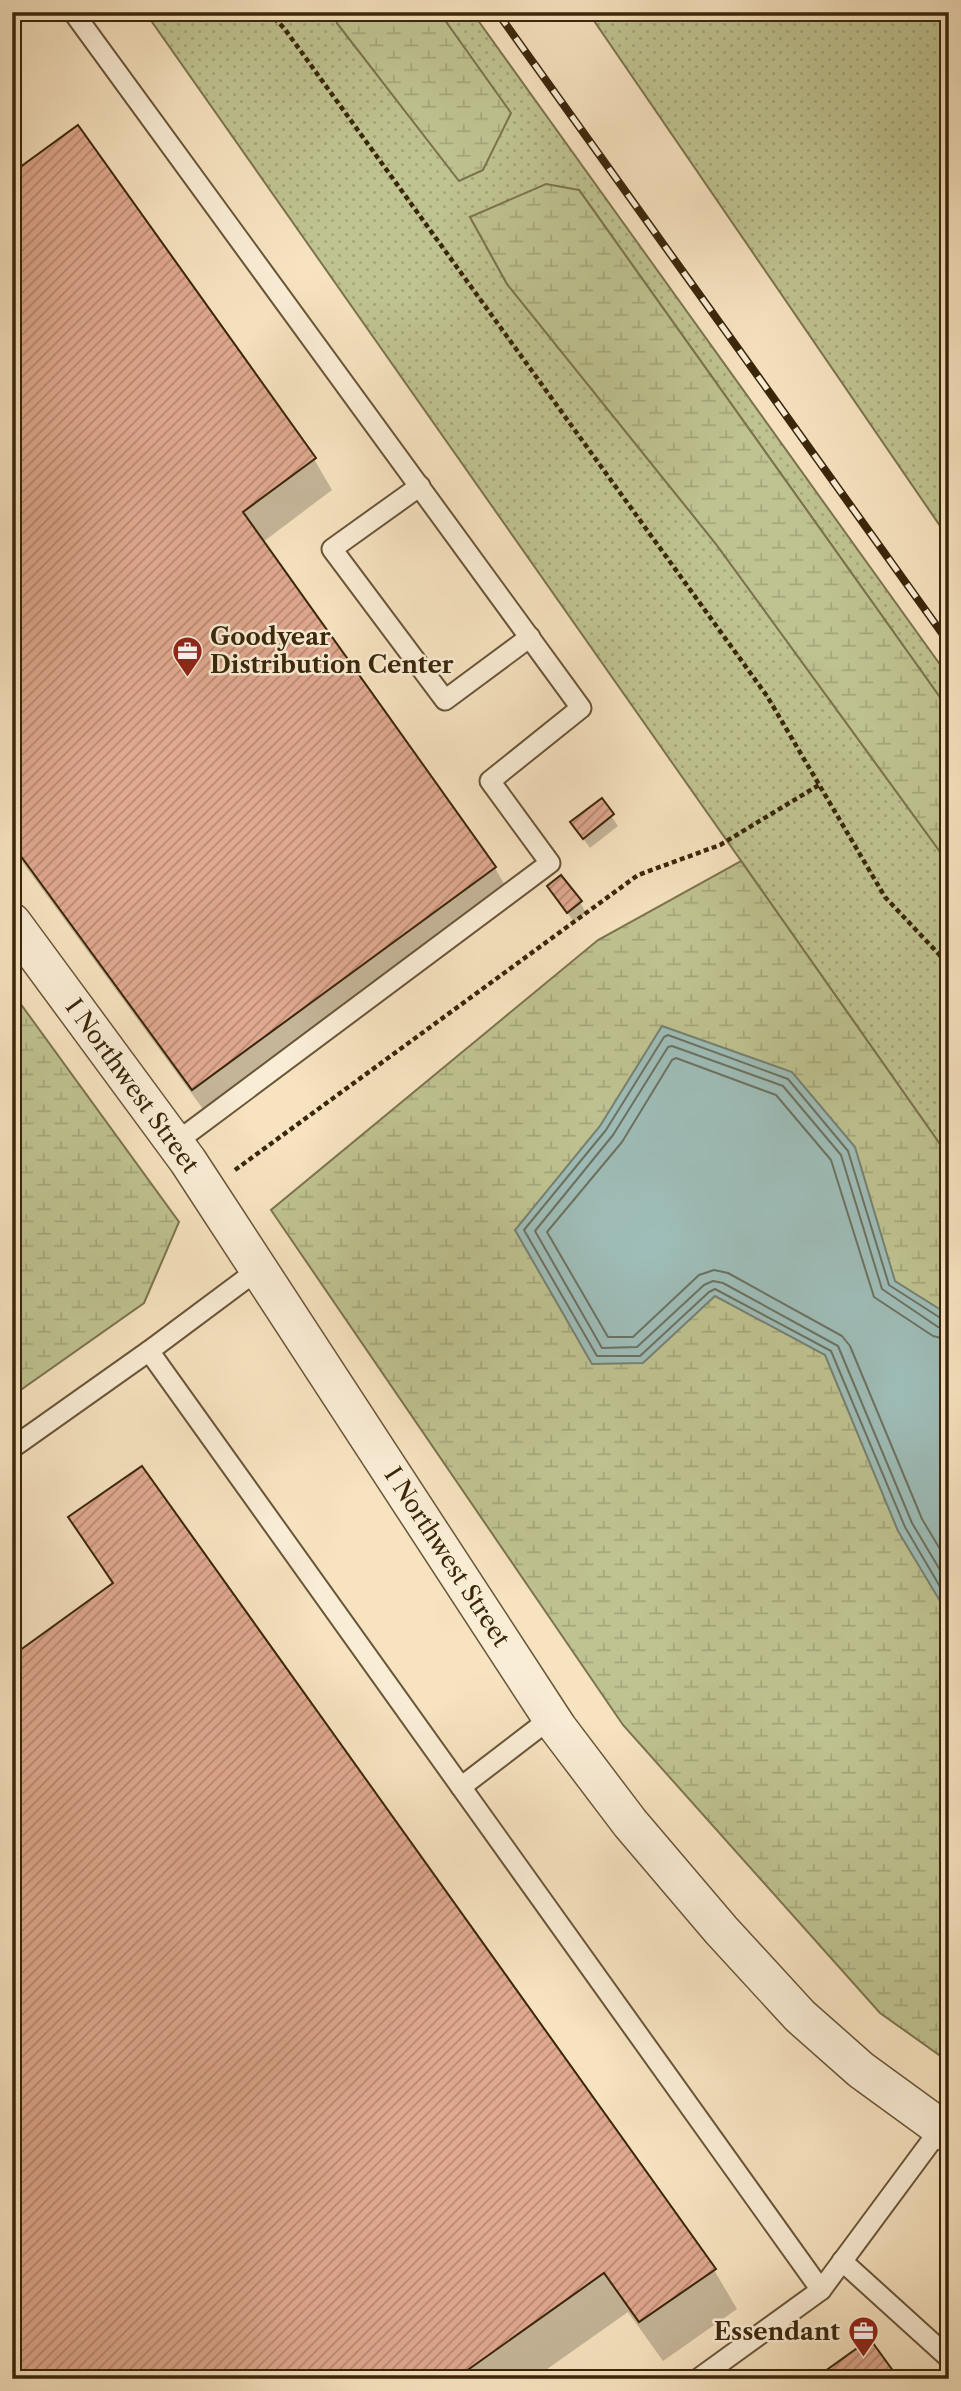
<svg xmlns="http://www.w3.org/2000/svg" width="961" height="2391" font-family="'Libre Caslon Text',serif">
<defs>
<pattern id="grass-dots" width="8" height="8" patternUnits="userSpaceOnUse" patternTransform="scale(1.75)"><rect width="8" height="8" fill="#bfc391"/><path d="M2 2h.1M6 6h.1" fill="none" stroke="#a5a77c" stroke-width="1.8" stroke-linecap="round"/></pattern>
<pattern id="wetland-marsh" width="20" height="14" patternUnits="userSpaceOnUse" patternTransform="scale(1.75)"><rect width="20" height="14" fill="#bfc391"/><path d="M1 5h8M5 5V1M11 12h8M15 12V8" fill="none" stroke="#a5a77c"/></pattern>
<pattern id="building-hatch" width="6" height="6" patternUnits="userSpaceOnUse" patternTransform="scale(1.75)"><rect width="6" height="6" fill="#e0a88f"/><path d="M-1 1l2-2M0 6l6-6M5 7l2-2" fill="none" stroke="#b78973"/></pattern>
</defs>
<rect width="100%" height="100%" fill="#f7e3c0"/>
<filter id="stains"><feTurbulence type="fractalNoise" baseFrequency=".00286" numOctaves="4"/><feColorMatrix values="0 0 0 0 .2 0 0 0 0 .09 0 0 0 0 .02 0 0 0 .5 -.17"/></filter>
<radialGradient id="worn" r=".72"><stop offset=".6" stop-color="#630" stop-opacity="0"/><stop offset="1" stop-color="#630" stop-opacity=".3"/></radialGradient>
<g fill="url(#grass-dots)" stroke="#7c744e" stroke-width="2">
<polygon points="145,12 335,12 337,23 459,180 510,113 439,12 472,12 949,677 949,710 579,190 470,217 507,284 716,544 949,864 949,1157"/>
<polygon points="588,12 949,12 949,539"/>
</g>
<g fill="url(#wetland-marsh)" stroke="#7c744e" stroke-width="2">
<polygon points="335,12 439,12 511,113 483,170 459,181 337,23"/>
<polygon points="546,184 579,190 949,710 949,864 716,544 507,284 470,217"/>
<polygon points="741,861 949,1157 949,2062 880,2013 623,1725 271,1210 598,940"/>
<polygon points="12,992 179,1222 144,1303 12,1396"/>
</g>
<polygon fill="#9ebdb8" stroke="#768172" stroke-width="2" points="662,1026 792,1072 855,1147 895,1281 949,1315 949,1616 898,1531 825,1355 715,1296 643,1363 592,1364 515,1230 600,1126"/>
<g fill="#0003">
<polygon points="12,175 314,459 332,490 263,542 495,868 513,899 211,1120 12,848"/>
<polygon points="601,801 618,826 590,848 579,833"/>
<polygon points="555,896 580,902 586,913 574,922"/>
<polygon points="71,1518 714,2270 737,2309 663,2361 628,2312 533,2379 12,2379 113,1586"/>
</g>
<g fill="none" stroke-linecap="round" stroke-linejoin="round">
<g stroke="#6c7261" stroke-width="2">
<polyline points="949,1320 942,1319 889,1285 848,1151 788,1079 668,1035 664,1037 606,1130 524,1230 597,1356 640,1356 709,1292 715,1289 831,1351 905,1527 949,1602"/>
<polyline points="949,1329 938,1327 882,1289 841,1155 783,1086 672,1046 668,1047 613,1135 535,1231 602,1348 637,1347 704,1285 713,1281 723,1283 838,1346 912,1523 949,1585"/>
<polyline points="949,1340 933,1336 874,1297 831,1160 776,1095 676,1058 672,1060 622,1142 547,1232 608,1337 633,1337 699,1275 714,1270 728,1273 842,1336 850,1346 922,1519 949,1564"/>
</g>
</g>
<g fill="url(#building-hatch)" stroke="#3a260a" stroke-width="2">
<polygon points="78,125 316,458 243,512 496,867 192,1090 12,844 12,173"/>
<polygon points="602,798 614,814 583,839 570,822"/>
<polygon points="561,875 582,901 567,913 547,886"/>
<polygon points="142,1466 716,2269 639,2322 604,2273 455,2379 12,2379 12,1656 113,1583 68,1517"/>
<polygon points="870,2339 899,2379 814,2379"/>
</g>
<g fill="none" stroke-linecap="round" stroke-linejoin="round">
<defs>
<g id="service">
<polyline points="73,12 581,708 490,781 550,863 175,1143"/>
<polyline points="420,486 332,549 445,700 530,637"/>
<polyline points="259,1269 149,1351 821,2290 941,2128"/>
<polyline points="12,1448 149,1351"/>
<polyline points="461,1787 551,1718"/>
<polyline points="842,2261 949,2358"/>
<polyline points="698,2379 821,2290"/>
</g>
<polyline id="minor" points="12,922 188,1161 558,1728 630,1823 721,1930 800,2016 861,2070 949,2134"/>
</defs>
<use href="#service" stroke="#695538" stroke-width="23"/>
<use href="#minor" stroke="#695538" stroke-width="40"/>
<g stroke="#3a260a" stroke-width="4.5" stroke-dasharray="5 3.5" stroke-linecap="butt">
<polyline points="268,12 284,28 767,696 885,897 949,965"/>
<polyline points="235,1170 638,875 720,845 819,785"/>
</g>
<use href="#service" stroke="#faedd6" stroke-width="19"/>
<use href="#minor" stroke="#faedd6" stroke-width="37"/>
<defs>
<polyline id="rail" points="497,12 949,643"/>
</defs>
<use href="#rail" stroke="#3a260a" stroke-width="8"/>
<use href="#rail" stroke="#faedd6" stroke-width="5" stroke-dasharray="16" stroke-linecap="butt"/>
</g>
<defs>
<symbol id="office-pin" viewBox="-11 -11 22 30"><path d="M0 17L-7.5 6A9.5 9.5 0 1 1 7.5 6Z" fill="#8f2418" stroke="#faedd6"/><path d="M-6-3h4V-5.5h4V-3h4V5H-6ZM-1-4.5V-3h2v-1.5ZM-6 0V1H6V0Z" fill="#fff"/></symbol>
</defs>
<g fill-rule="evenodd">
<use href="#office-pin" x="170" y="634" width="35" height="47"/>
<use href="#office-pin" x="846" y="2314" width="35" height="47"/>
</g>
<g text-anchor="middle" stroke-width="5" stroke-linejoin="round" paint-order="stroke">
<g font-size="24" font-weight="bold" fill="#3a260a" stroke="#faedd6" text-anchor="start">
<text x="210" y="645">Goodyear<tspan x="210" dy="28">Distribution Center</tspan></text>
<text x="840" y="2340" text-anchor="end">Essendant</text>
</g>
<g font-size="24" fill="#3a260a" stroke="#faedd6">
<text transform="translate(132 1086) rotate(54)" y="8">I Northwest Street</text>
<text transform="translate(447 1557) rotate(57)" y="8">I Northwest Street</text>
</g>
</g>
<rect width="961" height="2391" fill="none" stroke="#f7e3c0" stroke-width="42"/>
<rect x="14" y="14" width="933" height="2363" fill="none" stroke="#3a260a" stroke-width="3.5"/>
<rect x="21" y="21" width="919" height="2349" fill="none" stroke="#3a260a" stroke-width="2"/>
<rect width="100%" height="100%" filter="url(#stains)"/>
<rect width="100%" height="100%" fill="url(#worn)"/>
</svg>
